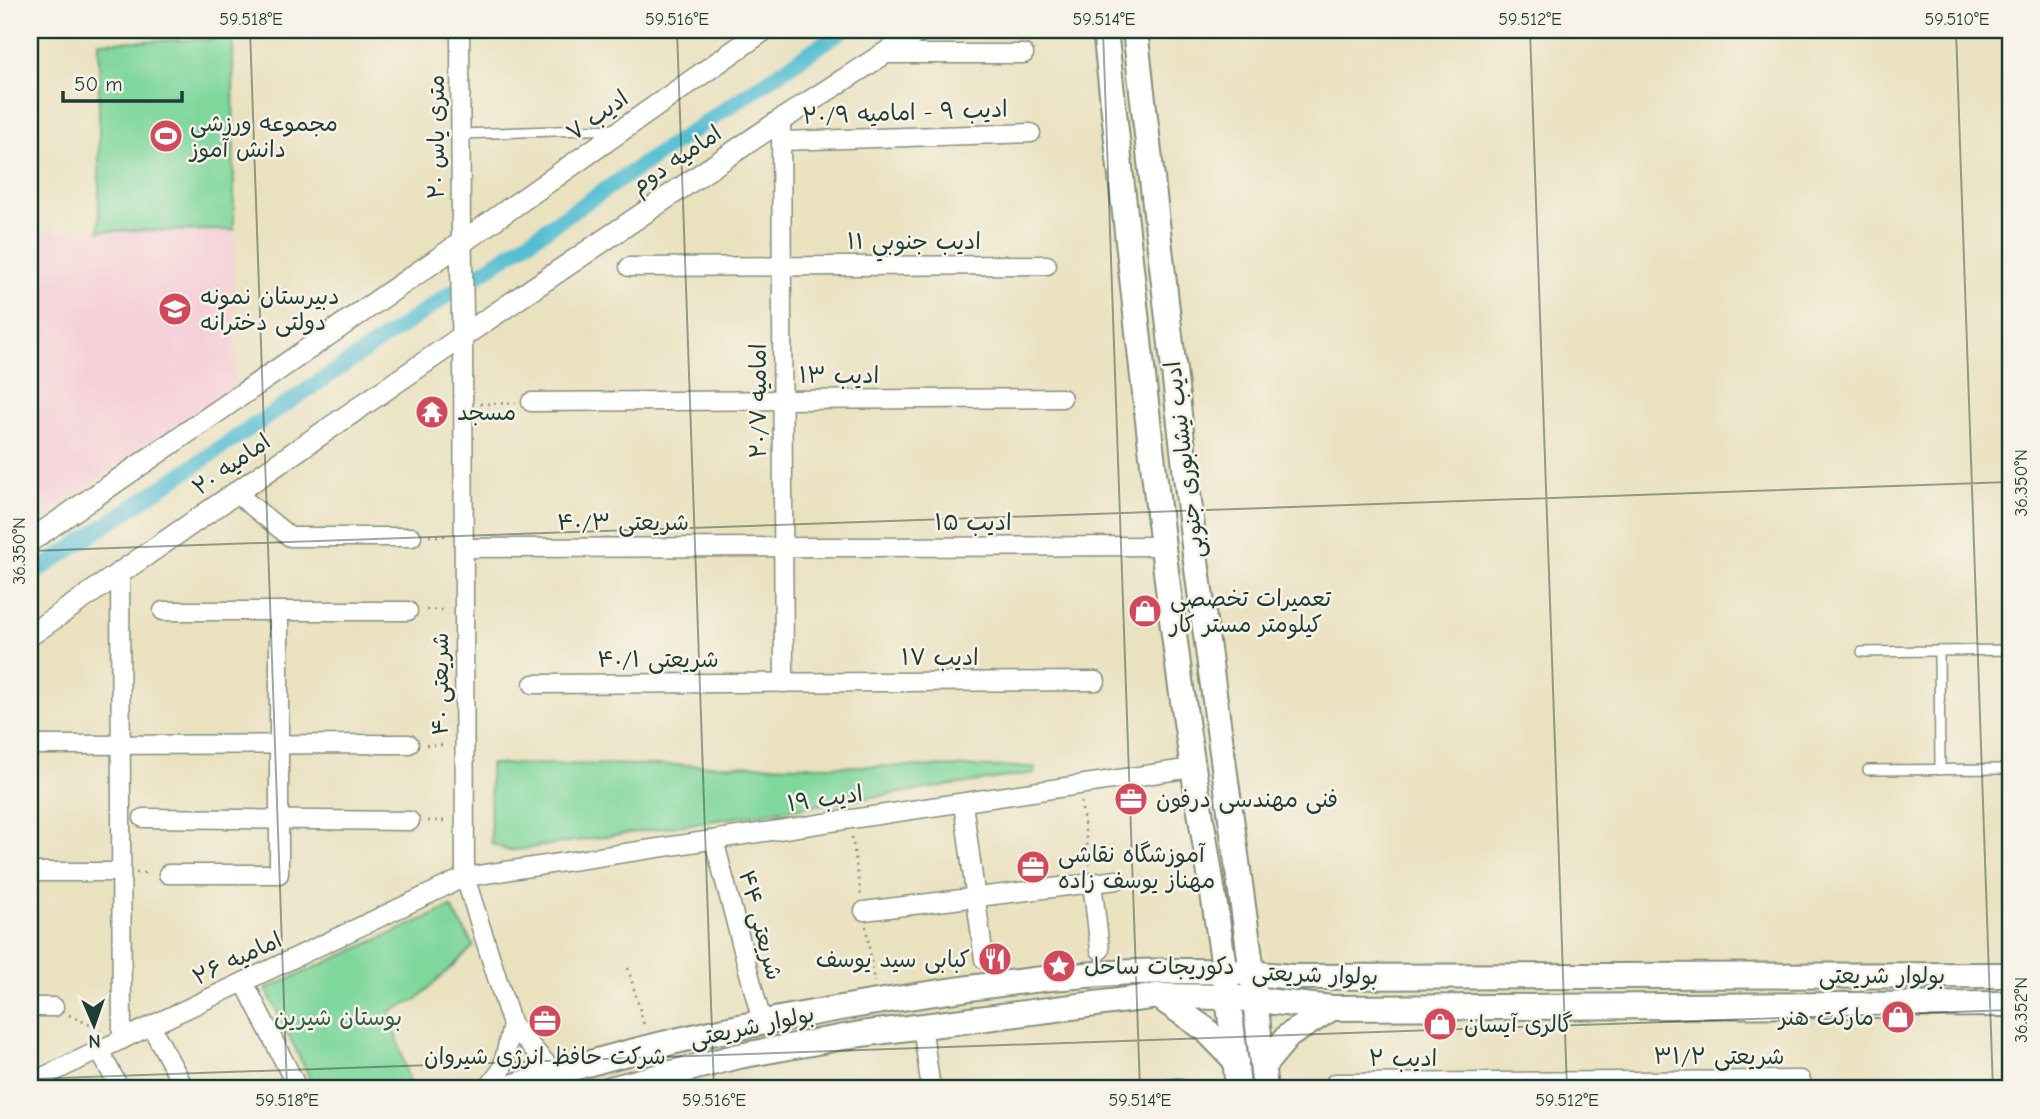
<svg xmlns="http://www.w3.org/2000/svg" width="2040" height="1119" font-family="'Comic Neue','Playpen Sans Arabic',sans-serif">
<rect width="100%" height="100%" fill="#f7f3e8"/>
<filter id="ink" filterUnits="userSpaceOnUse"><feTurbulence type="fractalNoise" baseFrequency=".0143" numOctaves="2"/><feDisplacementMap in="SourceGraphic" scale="14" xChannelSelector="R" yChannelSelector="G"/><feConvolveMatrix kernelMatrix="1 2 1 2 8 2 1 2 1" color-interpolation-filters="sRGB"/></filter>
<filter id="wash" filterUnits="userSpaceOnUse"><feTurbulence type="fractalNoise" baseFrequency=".00686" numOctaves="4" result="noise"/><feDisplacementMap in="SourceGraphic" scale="28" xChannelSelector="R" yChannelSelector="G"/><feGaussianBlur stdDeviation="1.57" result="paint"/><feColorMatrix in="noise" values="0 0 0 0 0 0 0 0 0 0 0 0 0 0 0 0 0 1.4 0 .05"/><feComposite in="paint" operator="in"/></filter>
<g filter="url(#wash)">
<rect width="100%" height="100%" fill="#eae1bf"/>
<polygon fill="#f6cfd8" points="234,230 235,386 30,525 30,232"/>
<g fill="#7fd79c" stroke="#4f8a68" stroke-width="2">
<polygon points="233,39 234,230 99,231 99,42"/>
<polygon points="490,764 1035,767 1034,773 509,851 491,843"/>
<polygon points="451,907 474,946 415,1001 390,1011 411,1089 315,1089 266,989"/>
</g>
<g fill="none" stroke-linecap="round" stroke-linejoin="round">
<polyline stroke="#54bed1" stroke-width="16" points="30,576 843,30"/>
</g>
</g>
<g filter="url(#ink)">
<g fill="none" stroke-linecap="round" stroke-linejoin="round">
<defs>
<g id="service">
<polyline points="460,134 616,129"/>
<polyline points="1939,651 1940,770"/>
<polyline points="1862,652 2010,650"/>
<polyline points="1868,770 2010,769"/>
<polyline points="1132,1089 1179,1083"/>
</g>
<g id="minor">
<polyline points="460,30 461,243"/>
<polyline points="882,54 1024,54"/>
<polyline points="781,120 784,683"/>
<polyline points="781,141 1031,133"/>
<polyline points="629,267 1047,265"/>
<polyline points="463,336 465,877 512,1025"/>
<polyline points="531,402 1062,398"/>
<polyline points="236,493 290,537 412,537"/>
<polyline points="464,548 1163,546"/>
<polyline points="120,574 122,1040"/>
<polyline points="163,611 408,611"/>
<polyline points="533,684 1096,681"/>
<polyline points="30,745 409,744"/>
<polyline points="963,803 984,959"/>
<polyline points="143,818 410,821"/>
<polyline points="714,840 762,1022"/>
<polyline points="30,872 120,872"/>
<polyline points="168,874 279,874 279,611"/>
<polyline points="1092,882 1100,950"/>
<polyline points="864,911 1117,880"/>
<polyline points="244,982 298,1089"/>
<polyline points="30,1007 54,1007"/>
<polyline points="922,1025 931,1089"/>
<polyline points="151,1026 185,1089"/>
<polyline points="99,1050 120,1089"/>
<polyline points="30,1083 465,877 1192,768"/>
<polyline points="1335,1083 1801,1080 1801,1089"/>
<polyline points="487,1089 502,1069 512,1025 555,1073"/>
</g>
<g id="tertiary">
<polyline points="461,243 463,336"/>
<polyline points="30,541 461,243 764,30"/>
<polyline points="30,635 463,336 781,120 921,30"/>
</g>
<g id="secondary">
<path d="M1105,30C1129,247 1151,464 1180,680C1199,817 1226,952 1238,1089"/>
<polyline points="1135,30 1195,554 1252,972 1265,1089"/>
<polyline points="1158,996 1205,1029 1236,1061"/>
<polyline points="1263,1066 1288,1036 1332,1008"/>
<path d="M506,1089C639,1044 777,1017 915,996C1038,977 1166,962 1291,977L2010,975"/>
<polyline points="610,1089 739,1056 861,1034 1158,996 1227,997 1332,1008 2010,1004"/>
</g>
</defs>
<use href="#service" stroke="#848f7a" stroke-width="12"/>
<use href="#minor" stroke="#848f7a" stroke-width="21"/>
<use href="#tertiary" stroke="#848f7a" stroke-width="24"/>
<use href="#secondary" stroke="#848f7a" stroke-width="28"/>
<g stroke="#848f7a" stroke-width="2.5" stroke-dasharray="2 5" stroke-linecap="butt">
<polyline points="480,404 516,403"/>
<polyline points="429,536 447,536"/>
<polyline points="426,610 447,610"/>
<polyline points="426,745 447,745"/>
<polyline points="1081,802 1090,865"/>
<polyline points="428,821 449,821"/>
<polyline points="852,837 861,896"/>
<polyline points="136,873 150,873"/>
<polyline points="866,926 874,982"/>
<polyline points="628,968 645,1028"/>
<polyline points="69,1015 101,1030"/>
<polyline points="1192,1082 1217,1079"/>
</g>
<use href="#service" stroke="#fff" stroke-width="9"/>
<use href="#minor" stroke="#fff" stroke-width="18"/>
<use href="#tertiary" stroke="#fff" stroke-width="21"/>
<use href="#secondary" stroke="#fff" stroke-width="24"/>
</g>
</g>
<path fill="none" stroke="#1f3d34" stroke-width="2" stroke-opacity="0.45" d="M250,30L287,1089M677,30L714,1089M1103,30L1140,1089M1530,30L1567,1089M1956,30L1993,1089M30,551L2010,482M30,1079L2010,1010"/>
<defs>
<symbol id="stadium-disc" viewBox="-11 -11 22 22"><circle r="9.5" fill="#d1495b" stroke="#f7f3e8"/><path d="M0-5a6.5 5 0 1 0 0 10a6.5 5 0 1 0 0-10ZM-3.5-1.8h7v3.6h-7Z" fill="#fff"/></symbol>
<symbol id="school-disc" viewBox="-11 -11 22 22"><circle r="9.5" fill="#d1495b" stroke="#f7f3e8"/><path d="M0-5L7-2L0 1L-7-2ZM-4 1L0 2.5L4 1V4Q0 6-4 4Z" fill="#fff"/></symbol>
<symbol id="temple-disc" viewBox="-11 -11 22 22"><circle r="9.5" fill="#d1495b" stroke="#f7f3e8"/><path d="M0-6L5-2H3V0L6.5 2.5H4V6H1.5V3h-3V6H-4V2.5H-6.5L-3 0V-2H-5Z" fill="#fff"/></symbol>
<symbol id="shop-disc" viewBox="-11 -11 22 22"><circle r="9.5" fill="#d1495b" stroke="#f7f3e8"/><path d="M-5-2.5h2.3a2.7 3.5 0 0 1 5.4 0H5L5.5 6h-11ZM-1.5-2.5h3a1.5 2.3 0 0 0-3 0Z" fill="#fff"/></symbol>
<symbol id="office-disc" viewBox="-11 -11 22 22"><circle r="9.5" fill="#d1495b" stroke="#f7f3e8"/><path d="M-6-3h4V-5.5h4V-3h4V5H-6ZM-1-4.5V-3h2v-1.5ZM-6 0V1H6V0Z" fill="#fff"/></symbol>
<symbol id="restaurant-disc" viewBox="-11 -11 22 22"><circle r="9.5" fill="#d1495b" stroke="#f7f3e8"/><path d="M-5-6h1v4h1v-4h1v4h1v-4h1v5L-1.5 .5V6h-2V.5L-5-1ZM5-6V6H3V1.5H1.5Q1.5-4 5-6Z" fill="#fff"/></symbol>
<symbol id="sight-disc" viewBox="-11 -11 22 22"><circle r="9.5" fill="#d1495b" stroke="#f7f3e8"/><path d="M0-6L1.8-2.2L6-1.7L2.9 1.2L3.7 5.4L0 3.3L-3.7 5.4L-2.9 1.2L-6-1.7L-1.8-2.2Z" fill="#fff"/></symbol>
</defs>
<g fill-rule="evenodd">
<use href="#stadium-disc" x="147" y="117" width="38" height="38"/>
<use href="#school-disc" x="156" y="290" width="38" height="38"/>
<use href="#temple-disc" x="413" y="393" width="38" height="38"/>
<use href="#shop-disc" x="1126" y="592" width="38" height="38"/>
<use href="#office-disc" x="1112" y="780" width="38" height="38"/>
<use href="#office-disc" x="1014" y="848" width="38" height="38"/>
<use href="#restaurant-disc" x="976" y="940" width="38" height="38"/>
<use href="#sight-disc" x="1040" y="947" width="38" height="38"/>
<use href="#shop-disc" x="1879" y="998" width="38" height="38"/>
<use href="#office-disc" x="526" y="1002" width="38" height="38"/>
<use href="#shop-disc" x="1421" y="1005" width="38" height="38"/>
</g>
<g text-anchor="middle" stroke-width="5" stroke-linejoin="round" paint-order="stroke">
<g font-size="23" fill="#1f3d34" stroke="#f7f3e8">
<text transform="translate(905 112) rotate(-2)" y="8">ادیب ۹ - امامیه ۲۰/۹</text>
<text transform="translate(597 115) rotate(-35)" y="8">ادیب ۷</text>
<text transform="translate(436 137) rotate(-90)" y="8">۲۰ متری یاس</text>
<text transform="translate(676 159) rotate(-34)" y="8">امامیه دوم</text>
<text x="914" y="249">ادیب جنوبي ١١</text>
<text x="839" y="383">ادیب ۱۳</text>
<text transform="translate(758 401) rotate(-90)" y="8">امامیه ۲۰/۷</text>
<text transform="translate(1184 460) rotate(-97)" y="8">ادیب نیشابوری جنوبی</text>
<text transform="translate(231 464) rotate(-35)" y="8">امامیه ۲۰</text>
<text x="623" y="530">شریعتی ۴۰/۳</text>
<text x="973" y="530">ادیب ۱۵</text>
<text x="940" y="665">ادیب ۱۷</text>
<text x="658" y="667">شریعتی ۴۰/۱</text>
<text transform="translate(440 684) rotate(-90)" y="8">شریعتی ۴۰</text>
<text transform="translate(825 798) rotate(-8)" y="8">ادیب ۱۹</text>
<text transform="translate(761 925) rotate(75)" y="8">شریعتی ۴۴</text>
<text transform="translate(237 958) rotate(-25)" y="8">امامیه ۲۶</text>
<text transform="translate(1315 974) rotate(2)" y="8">بولوار شریعتی</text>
<text x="1882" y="983">بولوار شریعتی</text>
<text transform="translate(752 1026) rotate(-12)" y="8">بولوار شریعتی</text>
<text x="1719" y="1064">شریعتی ۳۱/۲</text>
<text x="1403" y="1066">ادیب ۲</text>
</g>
<g font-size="23" fill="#1f3d34" stroke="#f7f3e8" text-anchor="start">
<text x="190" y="131">مجموعه ورزشی<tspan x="190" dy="26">دانش آموز</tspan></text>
<text x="200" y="304">دبیرستان نمونه<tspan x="200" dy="26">دولتی دخترانه</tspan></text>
<text x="457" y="420">مسجد</text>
<text x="1170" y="606">تعمیرات تخصصی<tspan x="1170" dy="26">کیلومتر مستر کار</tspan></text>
<text x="1156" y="807">فنی مهندسی درفون</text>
<text x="1058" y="862">آموزشگاه نقاشی<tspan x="1058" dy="26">مهناز یوسف زاده</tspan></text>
<text x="970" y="967" text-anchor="end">کبابی سید یوسف</text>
<text x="1084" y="974">دکوریجات ساحل</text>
<text x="1874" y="1025" text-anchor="end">مارکت هنر</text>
<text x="1464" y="1032">گالری آيسان</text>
<text x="545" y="1064" text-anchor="middle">شرکت حافظ انرژی شیروان</text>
</g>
<g font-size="23" fill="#325c49" stroke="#f7f3e8">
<text x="338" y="1025">بوستان شیرین</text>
</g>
</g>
<rect width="2040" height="1119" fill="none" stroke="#f7f3e8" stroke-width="77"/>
<g transform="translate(94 1025) rotate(178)" stroke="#f7f3e8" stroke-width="5" paint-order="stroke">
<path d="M0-5L12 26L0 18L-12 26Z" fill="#1f3d34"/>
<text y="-10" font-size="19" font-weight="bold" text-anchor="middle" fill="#1f3d34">N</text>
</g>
<path d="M63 91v10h119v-10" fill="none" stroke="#1f3d34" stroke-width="3.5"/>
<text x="74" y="91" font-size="21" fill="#1f3d34" stroke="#f7f3e8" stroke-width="5" paint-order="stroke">50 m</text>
<rect x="38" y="38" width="1964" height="1042" fill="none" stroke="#1f3d34" stroke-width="2.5"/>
<g font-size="18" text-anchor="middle" fill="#1f3d34">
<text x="251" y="25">59.518°E</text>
<text x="677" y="25">59.516°E</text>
<text x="1104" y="25">59.514°E</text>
<text x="1530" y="25">59.512°E</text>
<text x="1957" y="25">59.510°E</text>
<text transform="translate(2021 483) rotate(-90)" y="6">36.350°N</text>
<text transform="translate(19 551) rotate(-90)" y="6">36.350°N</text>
<text transform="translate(2021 1010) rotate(-90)" y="6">36.352°N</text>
<text x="287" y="1106">59.518°E</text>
<text x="714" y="1106">59.516°E</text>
<text x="1140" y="1106">59.514°E</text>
<text x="1567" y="1106">59.512°E</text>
</g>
</svg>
